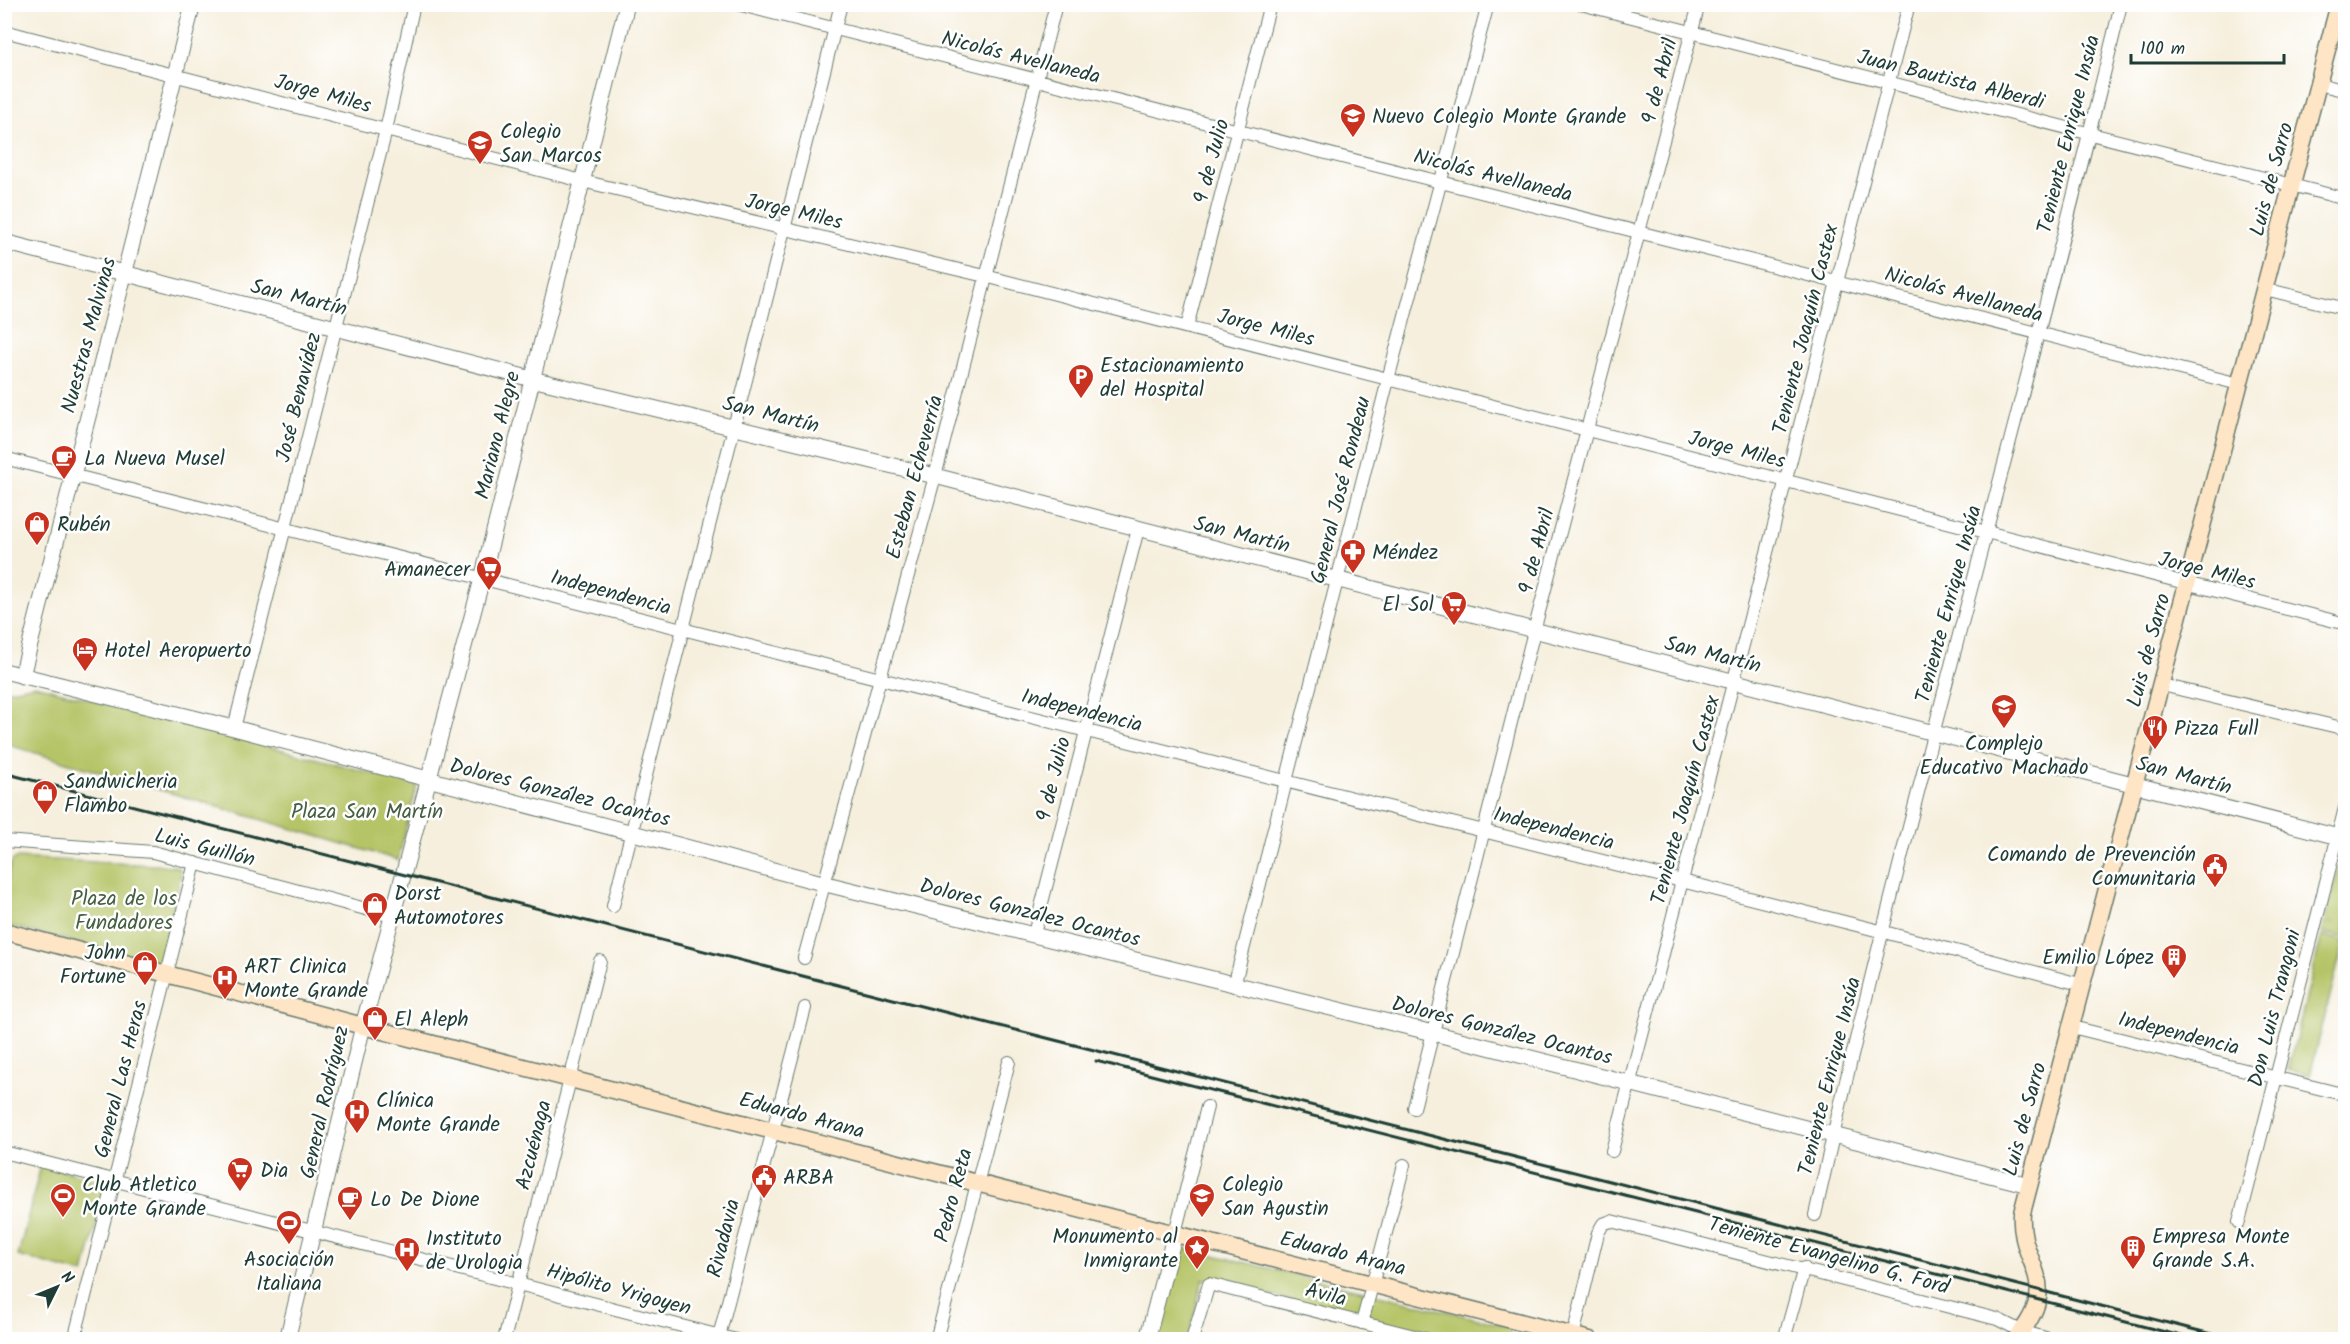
<svg xmlns="http://www.w3.org/2000/svg" width="2350" height="1344" font-family="Kalam,sans-serif">
<defs>
<pattern id="grass-tufts" width="24" height="20" patternUnits="userSpaceOnUse" patternTransform="scale(1.5)"><rect width="24" height="20" fill="#b6c467"/><path d="M3 7l-1-3M5 7V3M7 7l1-3M15 17l-1-3M17 17v-4M19 17l1-3" fill="none" stroke="#93a056"/></pattern>
</defs>
<rect width="100%" height="100%" fill="#fff"/>
<filter id="ink" filterUnits="userSpaceOnUse"><feTurbulence type="fractalNoise" baseFrequency=".0167" numOctaves="2"/><feDisplacementMap in="SourceGraphic" scale="12" xChannelSelector="R" yChannelSelector="G"/><feConvolveMatrix kernelMatrix="1 2 1 2 8 2 1 2 1" color-interpolation-filters="sRGB"/></filter>
<filter id="wash" filterUnits="userSpaceOnUse"><feTurbulence type="fractalNoise" baseFrequency=".008" numOctaves="4" result="noise"/><feDisplacementMap in="SourceGraphic" scale="24" xChannelSelector="R" yChannelSelector="G"/><feGaussianBlur stdDeviation="1.35" result="paint"/><feColorMatrix in="noise" values="0 0 0 0 0 0 0 0 0 0 0 0 0 0 0 0 0 1.4 0 .05"/><feComposite in="paint" operator="in"/></filter>
<g filter="url(#wash)">
<rect width="100%" height="100%" fill="#f6efdd"/>
<polygon fill="url(#grass-tufts)" stroke="#6a804e" stroke-width="1.5" points="2344,848 2346,848 2345,938 2322,932"/>
<g fill="#b6c467" stroke="#6a804e" stroke-width="1.5">
<polygon points="35,685 417,785 398,860 5,744 4,691"/>
<polygon points="16,858 174,866 180,869 181,875 162,956 157,963 5,925 4,899 11,862"/>
<polygon points="2322,935 2344,941 2310,1075 2288,1070"/>
<polygon points="41,1165 107,1182 84,1274 18,1256"/>
<polygon points="1179,1246 1210,1254 1512,1327 1509,1339 1446,1339 1203,1279 1188,1339 1154,1340"/>
</g>
</g>
<g filter="url(#ink)">
<g fill="none" stroke-linecap="round" stroke-linejoin="round">
<defs>
<g id="minor">
<polyline points="737,4 2239,384"/>
<polyline points="1581,4 2346,199"/>
<polyline points="4,31 582,181 985,276 2346,624"/>
<polyline points="2319,84 2346,91"/>
<polyline points="2265,289 2346,309"/>
<polyline points="1187,327 1270,4"/>
<polyline points="4,458 1884,932 2083,985"/>
<polyline points="2162,685 2346,729"/>
<polyline points="234,728 386,130 414,4"/>
<polyline points="4,841 153,852 392,916"/>
<polyline points="613,906 841,4"/>
<polyline points="1034,934 1138,529"/>
<polyline points="804,958 938,465 1056,4"/>
<polyline points="1234,986 1391,368 1488,4"/>
<polyline points="2072,1027 2346,1095"/>
<polyline points="1414,1108 1534,631 1699,4"/>
<polyline points="1612,1151 1909,4"/>
<polyline points="4,1152 736,1340"/>
<path d="M1815,1215C1906,809 2024,409 2121,4"/>
<polyline points="2239,1222 2346,804"/>
<polyline points="1175,1233 1207,1107"/>
<polyline points="1362,1323 1404,1165"/>
<polyline points="74,1340 195,863"/>
<polyline points="504,1340 600,961"/>
<polyline points="718,1340 805,1008"/>
<polyline points="936,1340 1009,1062"/>
<polyline points="1192,1340 1209,1284 1430,1340"/>
<polyline points="1572,1340 1598,1233 1603,1224 1611,1221 1997,1319 2021,1331 2052,1340"/>
<polyline points="1784,1340 1804,1268"/>
</g>
<g id="tertiary">
<polyline points="4,242 532,379 935,476 2346,839"/>
<polyline points="4,671 234,728 826,884 1433,1033 2029,1185"/>
<polyline points="22,676 193,4"/>
<polyline points="287,1340 363,1026 482,579 627,4"/>
<polyline points="1147,1340 1175,1233"/>
</g>
<g id="secondary">
<polyline points="4,931 363,1026 1590,1340"/>
<path d="M2015,1340C2066,1279 2018,1267 2022,1213L2339,4"/>
</g>
</defs>
<use href="#minor" stroke="#6a7b6f" stroke-width="14"/>
<use href="#tertiary" stroke="#6a7b6f" stroke-width="17"/>
<use href="#secondary" stroke="#6a7b6f" stroke-width="19"/>
<use href="#minor" stroke="#fff" stroke-width="12"/>
<use href="#tertiary" stroke="#fff" stroke-width="15"/>
<use href="#secondary" stroke="#fee5c5" stroke-width="16"/>
<g stroke="#1f3d34" stroke-width="3">
<polyline points="4,773 2235,1340"/>
<polyline points="1096,1061 2197,1340"/>
</g>
</g>
</g>
<defs>
<symbol id="school-pin" viewBox="-11 -11 22 30"><path d="M0 17L-7.5 6A9.5 9.5 0 1 1 7.5 6Z" fill="#c8321e" stroke="#fff"/><path d="M0-5L7-2L0 1L-7-2ZM-4 1L0 2.5L4 1V4Q0 6-4 4Z" fill="#fff"/></symbol>
<symbol id="parking-pin" viewBox="-11 -11 22 30"><path d="M0 17L-7.5 6A9.5 9.5 0 1 1 7.5 6Z" fill="#c8321e" stroke="#fff"/><path d="M-3.5-5.5H1a3.5 3.5 0 0 1 0 7H-1V5.5H-3.5ZM-1-3.4V-.6H.8a1.4 1.4 0 0 0 0-2.8Z" fill="#fff"/></symbol>
<symbol id="cafe-pin" viewBox="-11 -11 22 30"><path d="M0 17L-7.5 6A9.5 9.5 0 1 1 7.5 6Z" fill="#c8321e" stroke="#fff"/><path d="M-5.5-4.5H6V0H3Q3 3.5 0 3.5H-2.5Q-5.5 3.5-5.5 0ZM3-3.2v2h1.7v-2ZM-6 4.5H4V6H-6Z" fill="#fff"/></symbol>
<symbol id="shop-pin" viewBox="-11 -11 22 30"><path d="M0 17L-7.5 6A9.5 9.5 0 1 1 7.5 6Z" fill="#c8321e" stroke="#fff"/><path d="M-5-2.5h2.3a2.7 3.5 0 0 1 5.4 0H5L5.5 6h-11ZM-1.5-2.5h3a1.5 2.3 0 0 0-3 0Z" fill="#fff"/></symbol>
<symbol id="pharmacy-pin" viewBox="-11 -11 22 30"><path d="M0 17L-7.5 6A9.5 9.5 0 1 1 7.5 6Z" fill="#c8321e" stroke="#fff"/><path d="M-2-6h4v4h4v4h-4v4h-4v-4h-4v-4h4Z" fill="#fff"/></symbol>
<symbol id="supermarket-pin" viewBox="-11 -11 22 30"><path d="M0 17L-7.5 6A9.5 9.5 0 1 1 7.5 6Z" fill="#c8321e" stroke="#fff"/><path d="M-6-5.5h2.5l.6 2H6L4.5 2H-2.5L-4.4-4H-6ZM-1.5 3.2a1.3 1.3 0 1 0 .1 0ZM3 3.2a1.3 1.3 0 1 0 .1 0Z" fill="#fff"/></symbol>
<symbol id="hotel-pin" viewBox="-11 -11 22 30"><path d="M0 17L-7.5 6A9.5 9.5 0 1 1 7.5 6Z" fill="#c8321e" stroke="#fff"/><path d="M-6-4.5h1.5V1H6V5H4.5V3h-9V5H-6ZM-4 0a1.8 1.8 0 1 1 3.6 0ZM.5 0V-2.5h3Q6-2.5 6 0Z" fill="#fff"/></symbol>
<symbol id="restaurant-pin" viewBox="-11 -11 22 30"><path d="M0 17L-7.5 6A9.5 9.5 0 1 1 7.5 6Z" fill="#c8321e" stroke="#fff"/><path d="M-5-6h1v4h1v-4h1v4h1v-4h1v5L-1.5 .5V6h-2V.5L-5-1ZM5-6V6H3V1.5H1.5Q1.5-4 5-6Z" fill="#fff"/></symbol>
<symbol id="civic-pin" viewBox="-11 -11 22 30"><path d="M0 17L-7.5 6A9.5 9.5 0 1 1 7.5 6Z" fill="#c8321e" stroke="#fff"/><path d="M-.6-6.5H3V-4.5H.6V-3L4-1V1h2V6H-6V1h2V-1L-.6-3ZM-1.2 2.5V6h2.4V2.5Z" fill="#fff"/></symbol>
<symbol id="building-pin" viewBox="-11 -11 22 30"><path d="M0 17L-7.5 6A9.5 9.5 0 1 1 7.5 6Z" fill="#c8321e" stroke="#fff"/><path d="M-4-6H4V6H1V3H-1V6H-4ZM-2.5-4.3h1.7v1.8h-1.7ZM.8-4.3h1.7v1.8H.8ZM-2.5-1h1.7V.8h-1.7ZM.8-1h1.7V.8H.8Z" fill="#fff"/></symbol>
<symbol id="hospital-pin" viewBox="-11 -11 22 30"><path d="M0 17L-7.5 6A9.5 9.5 0 1 1 7.5 6Z" fill="#c8321e" stroke="#fff"/><path d="M-5-5h3v3.5h4V-5h3V5h-3V1.5h-4V5h-3Z" fill="#fff"/></symbol>
<symbol id="stadium-pin" viewBox="-11 -11 22 30"><path d="M0 17L-7.5 6A9.5 9.5 0 1 1 7.5 6Z" fill="#c8321e" stroke="#fff"/><path d="M0-5a6.5 5 0 1 0 0 10a6.5 5 0 1 0 0-10ZM-3.5-1.8h7v3.6h-7Z" fill="#fff"/></symbol>
<symbol id="sight-pin" viewBox="-11 -11 22 30"><path d="M0 17L-7.5 6A9.5 9.5 0 1 1 7.5 6Z" fill="#c8321e" stroke="#fff"/><path d="M0-6L1.8-2.2L6-1.7L2.9 1.2L3.7 5.4L0 3.3L-3.7 5.4L-2.9 1.2L-6-1.7L-1.8-2.2Z" fill="#fff"/></symbol>
</defs>
<g fill-rule="evenodd">
<use href="#school-pin" x="1338" y="101" width="30" height="40"/>
<use href="#school-pin" x="465" y="128" width="30" height="40"/>
<use href="#parking-pin" x="1066" y="362" width="30" height="40"/>
<use href="#cafe-pin" x="49" y="443" width="30" height="40"/>
<use href="#shop-pin" x="22" y="509" width="30" height="40"/>
<use href="#pharmacy-pin" x="1338" y="537" width="30" height="40"/>
<use href="#supermarket-pin" x="474" y="554" width="30" height="40"/>
<use href="#supermarket-pin" x="1439" y="589" width="30" height="40"/>
<use href="#hotel-pin" x="70" y="635" width="30" height="40"/>
<use href="#school-pin" x="1989" y="692" width="30" height="40"/>
<use href="#restaurant-pin" x="2140" y="713" width="30" height="40"/>
<use href="#shop-pin" x="30" y="778" width="30" height="40"/>
<use href="#civic-pin" x="2200" y="851" width="30" height="40"/>
<use href="#shop-pin" x="360" y="890" width="30" height="40"/>
<use href="#building-pin" x="2159" y="942" width="30" height="40"/>
<use href="#shop-pin" x="130" y="949" width="30" height="40"/>
<use href="#hospital-pin" x="210" y="963" width="30" height="40"/>
<use href="#shop-pin" x="360" y="1004" width="30" height="40"/>
<use href="#hospital-pin" x="342" y="1097" width="30" height="40"/>
<use href="#supermarket-pin" x="225" y="1155" width="30" height="40"/>
<use href="#civic-pin" x="749" y="1162" width="30" height="40"/>
<use href="#stadium-pin" x="48" y="1181" width="30" height="40"/>
<use href="#school-pin" x="1187" y="1181" width="30" height="40"/>
<use href="#cafe-pin" x="335" y="1184" width="30" height="40"/>
<use href="#stadium-pin" x="274" y="1208" width="30" height="40"/>
<use href="#sight-pin" x="1182" y="1233" width="30" height="40"/>
<use href="#building-pin" x="2118" y="1233" width="30" height="40"/>
<use href="#hospital-pin" x="392" y="1235" width="30" height="40"/>
</g>
<g text-anchor="middle" stroke-width="5" stroke-linejoin="round" paint-order="stroke">
<g font-size="21" fill="#1f3d34" stroke="#fff">
<text transform="translate(1021 57) rotate(14)" y="7">Nicolás Avellaneda</text>
<text transform="translate(1951 79) rotate(14)" y="7">Juan Bautista Alberdi</text>
<text transform="translate(1659 81) rotate(-75)" y="7">9 de Abril</text>
<text transform="translate(323 93) rotate(15)" y="7">Jorge Miles</text>
<text transform="translate(2068 134) rotate(-76)" y="7">Teniente Enrique Insúa</text>
<text transform="translate(1211 161) rotate(-75)" y="7">9 de Julio</text>
<text transform="translate(1493 175) rotate(14)" y="7">Nicolás Avellaneda</text>
<text transform="translate(2271 179) rotate(-75)" y="7">Luis de Sarro</text>
<text transform="translate(794 211) rotate(13)" y="7">Jorge Miles</text>
<text transform="translate(1964 294) rotate(15)" y="7">Nicolás Avellaneda</text>
<text transform="translate(299 297) rotate(14)" y="7">San Martín</text>
<text transform="translate(1266 327) rotate(14)" y="7">Jorge Miles</text>
<text transform="translate(1805 329) rotate(-76)" y="7">Teniente Joaquín Castex</text>
<text transform="translate(88 335) rotate(-75)" y="7">Nuestras Malvinas</text>
<text transform="translate(298 397) rotate(-76)" y="7">José Benavídez</text>
<text transform="translate(771 414) rotate(14)" y="7">San Martín</text>
<text transform="translate(497 435) rotate(-76)" y="7">Mariano Alegre</text>
<text transform="translate(1737 449) rotate(14)" y="7">Jorge Miles</text>
<text transform="translate(914 477) rotate(-75)" y="7">Esteban Echeverría</text>
<text transform="translate(1340 490) rotate(-76)" y="7">General José Rondeau</text>
<text transform="translate(1242 534) rotate(14)" y="7">San Martín</text>
<text transform="translate(1536 551) rotate(-75)" y="7">9 de Abril</text>
<text transform="translate(2207 570) rotate(14)" y="7">Jorge Miles</text>
<text transform="translate(611 592) rotate(15)" y="7">Independencia</text>
<text transform="translate(1948 604) rotate(-75)" y="7">Teniente Enrique Insúa</text>
<text transform="translate(2148 650) rotate(-75)" y="7">Luis de Sarro</text>
<text transform="translate(1713 654) rotate(14)" y="7">San Martín</text>
<text transform="translate(1082 710) rotate(14)" y="7">Independencia</text>
<text transform="translate(2184 775) rotate(15)" y="7">San Martín</text>
<text transform="translate(1053 779) rotate(-76)" y="7">9 de Julio</text>
<text transform="translate(560 792) rotate(14)" y="7">Dolores González Ocantos</text>
<text transform="translate(1685 800) rotate(-75)" y="7">Teniente Joaquín Castex</text>
<text transform="translate(1554 828) rotate(14)" y="7">Independencia</text>
<text transform="translate(205 847) rotate(14)" y="7">Luis Guillón</text>
<text transform="translate(1030 912) rotate(14)" y="7">Dolores González Ocantos</text>
<text transform="translate(2274 1008) rotate(-76)" y="7">Don Luis Trangoni</text>
<text transform="translate(1502 1030) rotate(14)" y="7">Dolores González Ocantos</text>
<text transform="translate(2179 1033) rotate(14)" y="7">Independencia</text>
<text transform="translate(1829 1076) rotate(-76)" y="7">Teniente Enrique Insúa</text>
<text transform="translate(120 1079) rotate(-76)" y="7">General Las Heras</text>
<text transform="translate(324 1102) rotate(-77)" y="7">General Rodríguez</text>
<text transform="translate(802 1115) rotate(15)" y="7">Eduardo Arana</text>
<text transform="translate(2024 1119) rotate(-75)" y="7">Luis de Sarro</text>
<text transform="translate(533 1145) rotate(-76)" y="7">Azcuénaga</text>
<text transform="translate(953 1195) rotate(-75)" y="7">Pedro Reta</text>
<text transform="translate(723 1238) rotate(-76)" y="7">Rivadavia</text>
<text transform="translate(1343 1253) rotate(14)" y="7">Eduardo Arana</text>
<text transform="translate(1829 1255) rotate(15)" y="7">Teniente Evangelino G. Ford</text>
<text transform="translate(619 1289) rotate(15)" y="7">Hipólito Yrigoyen</text>
<text transform="translate(1326 1294) rotate(14)" y="7">Ávila</text>
</g>
<g font-size="21" fill="#1f3d34" stroke="#fff" text-anchor="start">
<text x="1372" y="123">Nuevo Colegio Monte Grande</text>
<text x="500" y="138">Colegio<tspan x="500" dy="24">San Marcos</tspan></text>
<text x="1100" y="372">Estacionamiento<tspan x="1100" dy="24">del Hospital</tspan></text>
<text x="84" y="465">La Nueva Musel</text>
<text x="57" y="531">Rubén</text>
<text x="1372" y="559">Méndez</text>
<text x="470" y="576" text-anchor="end">Amanecer</text>
<text x="1434" y="611" text-anchor="end">El Sol</text>
<text x="104" y="657">Hotel Aeropuerto</text>
<text x="2174" y="735">Pizza Full</text>
<text x="2004" y="750" text-anchor="middle">Complejo<tspan x="2004" dy="24">Educativo Machado</tspan></text>
<text x="64" y="788">Sandwicheria<tspan x="64" dy="24">Flambo</tspan></text>
<text x="2196" y="861" text-anchor="end">Comando de Prevención<tspan x="2196" dy="24">Comunitaria</tspan></text>
<text x="394" y="900">Dorst<tspan x="394" dy="24">Automotores</tspan></text>
<text x="126" y="959" text-anchor="end">John<tspan x="126" dy="24">Fortune</tspan></text>
<text x="2154" y="964" text-anchor="end">Emilio López</text>
<text x="244" y="973">ART Clinica<tspan x="244" dy="24">Monte Grande</tspan></text>
<text x="394" y="1026">El Aleph</text>
<text x="376" y="1107">Clínica<tspan x="376" dy="24">Monte Grande</tspan></text>
<text x="260" y="1177">Dia</text>
<text x="783" y="1184">ARBA</text>
<text x="82" y="1191">Club Atletico<tspan x="82" dy="24">Monte Grande</tspan></text>
<text x="1222" y="1191">Colegio<tspan x="1222" dy="24">San Agustin</tspan></text>
<text x="370" y="1206">Lo De Dione</text>
<text x="1178" y="1243" text-anchor="end">Monumento al<tspan x="1178" dy="24">Inmigrante</tspan></text>
<text x="2152" y="1243">Empresa Monte<tspan x="2152" dy="24">Grande S.A.</tspan></text>
<text x="426" y="1245">Instituto<tspan x="426" dy="24">de Urologia</tspan></text>
<text x="289" y="1266" text-anchor="middle">Asociación<tspan x="289" dy="24">Italiana</tspan></text>
</g>
<g font-size="21" fill="#455f41" stroke="#fff">
<text x="367" y="818">Plaza San Martín</text>
<text x="124" y="905">Plaza de los<tspan x="124" dy="24">Fundadores</tspan></text>
</g>
</g>
<rect width="2350" height="1344" fill="none" stroke="#fff" stroke-width="24"/>
<g transform="translate(57 1287) rotate(47)" stroke="#ffffff" stroke-width="4.5" paint-order="stroke">
<path d="M0-4.5L10 22L0 15L-10 22Z" fill="#1f3d34"/>
<text y="-9" font-size="16" font-weight="bold" text-anchor="middle" fill="#1f3d34">N</text>
</g>
<path d="M2131 54v9h153v-9" fill="none" stroke="#1f3d34" stroke-width="3"/>
<text x="2140" y="54" font-size="18" fill="#1f3d34" stroke="#ffffff" stroke-width="4.5" paint-order="stroke">100 m</text>
</svg>
